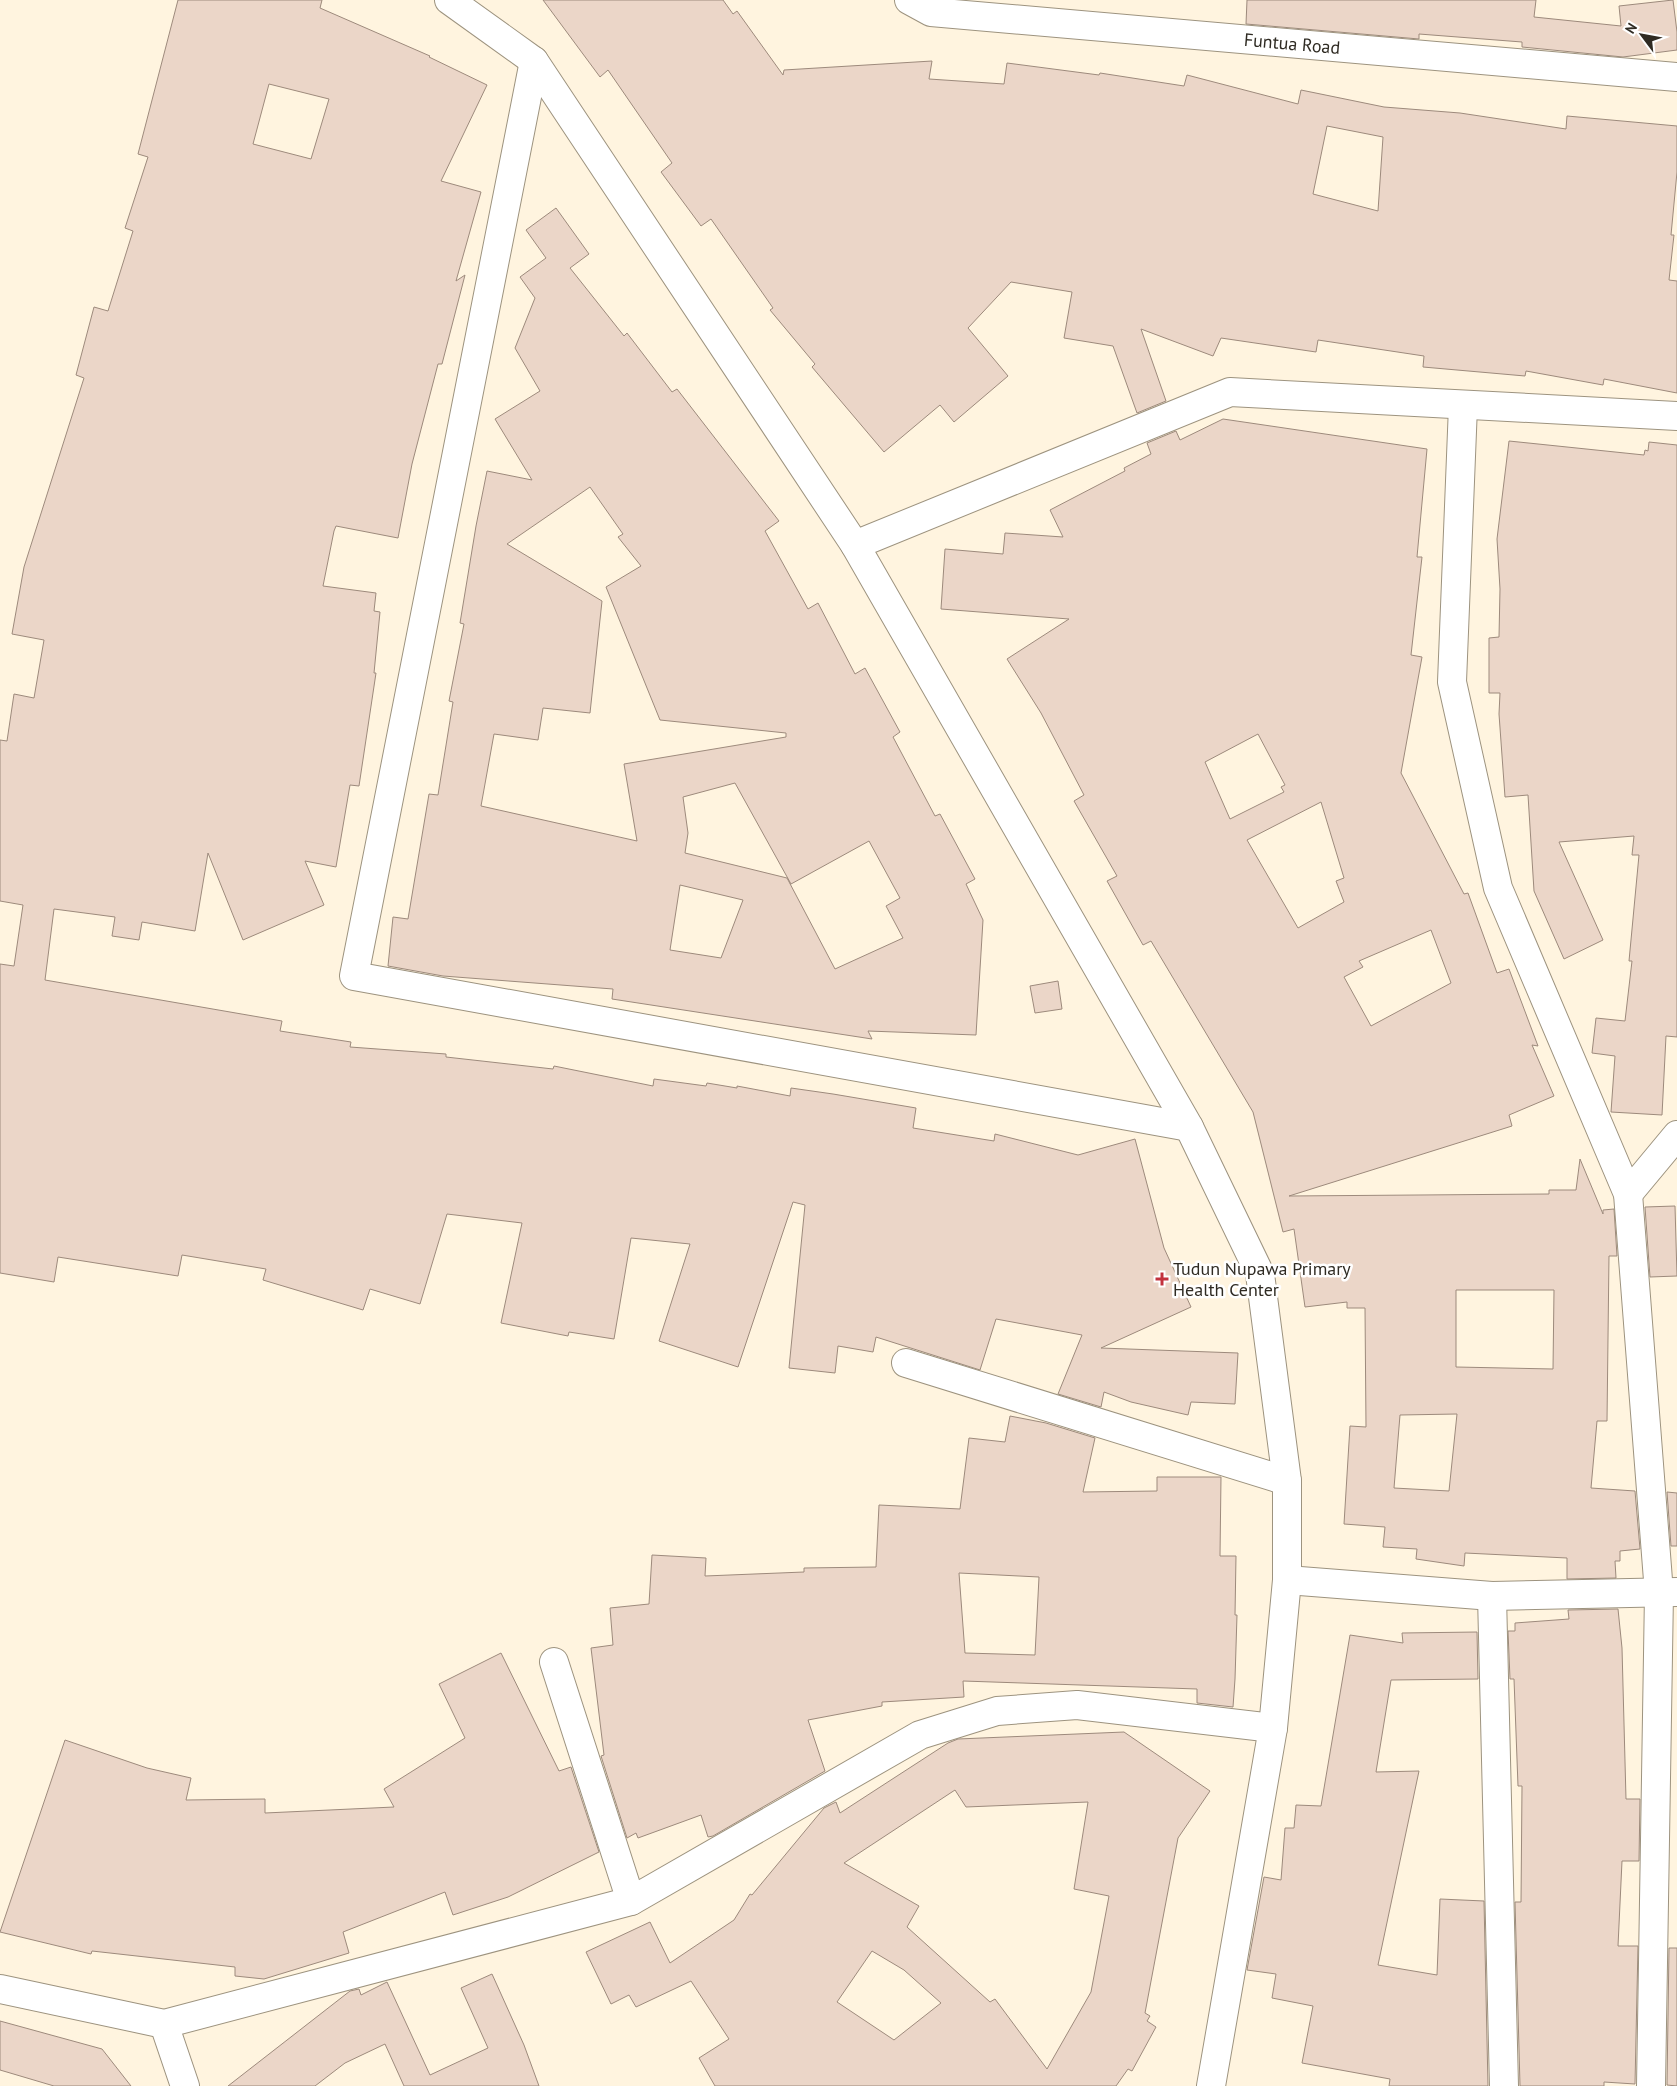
<svg xmlns="http://www.w3.org/2000/svg" width="1677" height="2086" font-family="'PT Sans',sans-serif">
<rect width="100%" height="100%" fill="#fff4df"/>
<g fill="#ebd6c8" stroke="#9d8a7c" fill-rule="evenodd">
<path d="M178,0H322L320,8L430,56L429,57L487,85L441,181L481,192L456,281L465,275L442,364H438L412,464L398,538L336,526L334,531L323,586L376,593L374,611L380,612L374,673H376L359,786L350,785L336,867L305,861L324,905L243,940L208,853L195,931L142,922L139,940L112,936L115,917L54,909L45,980L282,1021L280,1031L351,1042L350,1047L446,1054V1057L553,1069L554,1066L653,1086L654,1079L706,1086L707,1083L737,1088V1086L790,1096L791,1088L833,1094L916,1108L913,1128L994,1141L995,1134L1078,1155L1135,1139L1164,1248L1191,1307L1101,1348L1238,1353L1235,1404L1191,1402L1188,1415L1131,1402L1104,1392L1101,1407L1058,1394L1082,1335L996,1319L980,1370L876,1337L873,1352L838,1346L835,1373L789,1368L805,1205L793,1202L738,1367L659,1341L690,1244L631,1238L614,1339L569,1332L568,1336L501,1323L522,1223L447,1214L420,1304L370,1289L363,1310L263,1280L266,1269L182,1255L178,1276L58,1257L54,1282L0,1273V964L14,966L23,905L0,901V740L7,741L14,694L34,698L44,640L12,634L24,567L84,378L76,375L94,307L108,311L133,231L125,228L148,157L138,154ZM269,84L329,99L311,159L253,144Z"/>
<path d="M543,0H723L733,14L737,11L783,75L784,70L932,61L929,79L1004,84L1007,63L1099,75L1100,73L1184,86L1187,75L1298,104L1301,90L1384,107L1460,113L1566,129L1567,116L1677,126V172L1671,235H1674L1669,280L1677,281V393L1604,379L1603,385L1526,371L1525,376L1423,367L1424,356L1318,340L1316,352L1221,338L1213,356L1141,329L1166,401L1137,413L1113,346L1064,338L1072,292L1011,282L968,328L1008,376L954,422L940,405L884,452L812,367L815,364L770,310L773,308L711,219L701,226L661,172L672,163L608,70L600,77ZM1327,126L1383,137L1378,211L1313,194Z"/>
<polygon points="1247,0 1536,0 1534,17 1621,26 1619,6 1673,0 1677,32 1677,50 1623,57 1522,47 1522,42 1419,34 1419,39 1246,24"/>
<path d="M556,208L589,254L570,268L624,336L627,333L672,392L677,389L779,521L765,531L808,609L818,603L855,674L865,668L900,732L893,737L935,816L940,814L975,879L966,884L983,920L976,1035L868,1031L872,1039L612,999L613,989L443,976L388,966L393,917L408,919L429,794L438,795L453,702L449,701L464,624L460,623L476,526L487,471L532,480L495,419L540,391L515,348L535,298L520,277L546,258L526,230ZM590,487L623,534L618,537L641,566L606,587L660,720L786,733V737L624,764L637,841L481,806L494,734L538,740L543,708L590,713L602,601L507,544ZM735,783L791,884L869,841L900,898L886,906L903,938L835,969L787,878L685,853L688,833L683,797ZM680,885L743,900L721,958L670,950Z"/>
<path d="M1223,419L1427,449L1417,557H1422L1411,655L1422,657L1401,773L1464,894L1468,893L1497,973L1509,969L1538,1046L1532,1045L1554,1096L1509,1115L1512,1126L1289,1196L1549,1194V1190H1576L1580,1159L1603,1214V1210L1614,1209L1617,1256H1609L1607,1421H1597L1591,1488L1635,1491L1640,1549L1620,1551V1561H1615L1616,1578L1567,1579V1558L1465,1553L1464,1566L1416,1559L1417,1549L1383,1547L1385,1527L1344,1524L1350,1426L1366,1427L1365,1308H1347V1302L1305,1307L1294,1229L1283,1232L1253,1112L1151,941L1143,945L1107,881L1117,876L1074,801L1084,795L1041,713L1007,659L1069,619L941,609L945,549L1003,554L1005,533L1063,537L1050,510L1125,471L1124,468L1151,454L1147,443L1176,431L1180,440ZM1258,734L1285,785L1281,787L1284,792L1230,819L1205,762ZM1321,802L1344,878L1336,881L1344,902L1298,928L1247,840ZM1431,930L1451,983L1371,1026L1344,977L1363,967L1359,961ZM1456,1290H1554L1553,1369L1456,1367ZM1457,1414L1449,1491L1394,1488L1400,1415Z"/>
<polygon points="1509,441 1644,455 1645,450 1648,451 1649,442 1677,445 1677,1037 1666,1036 1662,1115 1611,1112 1615,1056 1592,1053 1596,1018 1625,1021 1632,961 1629,961 1639,855 1632,855 1634,836 1559,842 1603,940 1564,959 1534,891 1528,795 1505,797 1499,714 1500,693 1489,693 1489,638 1499,637 1500,589 1497,539"/>
<polygon points="1058,981 1062,1009 1035,1013 1030,986"/>
<polygon points="1675,1206 1677,1276 1650,1277 1645,1207"/>
<path d="M1010,1416L1046,1423L1095,1438L1083,1492L1157,1491V1477H1221L1220,1556H1236L1235,1615H1237L1235,1679L1233,1707L1197,1703V1689L963,1681L964,1697L882,1702V1706L808,1720L825,1771L713,1836L708,1837L701,1815L638,1838L636,1833L627,1838L601,1756L604,1755L591,1648L613,1645L610,1608L649,1604L652,1555L706,1558L705,1576L804,1572V1568L876,1567L879,1505L960,1509L969,1438L1005,1442ZM959,1573L1039,1577L1035,1655L965,1653Z"/>
<polygon points="1667,1492 1677,1493 1677,1546 1671,1546"/>
<polygon points="1618,1609 1622,1648 1626,1799 1640,1799 1639,1861 1622,1861 1618,1946 1638,1946 1635,2084 1604,2082 1604,2086 1520,2086 1515,1902 1521,1902 1522,1786 1518,1786 1514,1679 1510,1679 1508,1631 1515,1631 1515,1623 1569,1619 1568,1610"/>
<polygon points="1477,1632 1478,1679 1391,1680 1376,1772 1419,1771 1378,1965 1437,1975 1440,1899 1484,1901 1488,2086 1389,2086 1390,2079 1302,2063 1313,2006 1272,1998 1276,1974 1247,1970 1264,1877 1281,1880 1285,1828 1294,1828 1296,1805 1321,1806 1350,1635 1403,1643 1402,1633"/>
<polygon points="501,1653 559,1771 571,1767 599,1852 508,1897 453,1915 445,1892 343,1932 349,1953 264,1979 235,1976 235,1967 92,1951 91,1954 0,1932 65,1740 147,1768 191,1778 186,1800 265,1799 265,1813 394,1807 384,1789 465,1738 439,1684"/>
<path d="M1124,1732L1210,1791L1178,1838L1145,2013L1150,2016L1147,2021L1156,2027L1132,2071L1128,2069L1116,2086H715L699,2058L729,2039L691,1981L636,2007L629,1995L611,2004L586,1952L650,1922L670,1963L734,1920L750,1894L752,1895L824,1808L836,1802L840,1813L948,1743L958,1739ZM955,1790L966,1807L1088,1802L1074,1889L1109,1896L1091,1992L1047,2069L995,1999L990,2002L907,1927L919,1906L844,1863ZM872,1951L904,1970L941,2003L894,2040L837,2002Z"/>
<polygon points="1669,1948 1677,1948 1677,2086 1667,2085"/>
<polygon points="492,1974 524,2045 539,2086 404,2086 385,2044 345,2063 315,2086 228,2086 350,1991 359,1989 361,1995 387,1982 430,2075 488,2048 461,1988"/>
<polygon points="0,2021 102,2049 131,2086 54,2086 0,2070"/>
</g>
<g fill="none" stroke-linecap="round" stroke-linejoin="round">
<defs>
<g id="minor">
<polyline points="449,0 534,61 855,545 1189,1127 1260,1274 1287,1481 1287,1580 1273,1728 1211,2086"/>
<polyline points="909,0 931,12 1677,77"/>
<polyline points="534,61 354,976 1189,1127"/>
<polyline points="1463,406 1452,682 1498,888 1628,1194 1659,1593 1651,2086"/>
<polyline points="855,545 1230,392 1677,416"/>
<polyline points="1628,1194 1677,1135"/>
<polyline points="906,1363 1287,1481"/>
<polyline points="1287,1580 1492,1596 1677,1592"/>
<polyline points="1492,1596 1504,2086"/>
<polyline points="554,1662 631,1901"/>
<polyline points="0,1989 164,2024 631,1901 920,1735 997,1711 1077,1705 1273,1728"/>
<polyline points="164,2024 185,2086"/>
</g>
</defs>
<use href="#minor" stroke="#9d937f" stroke-width="30"/>
<use href="#minor" stroke="#fff" stroke-width="28"/>
</g>
<path fill="#c2323e" stroke="#fff" stroke-width="2" d="M1159.5 1271.5h5v5h5v5h-5v5h-5v-5h-5v-5h5z"/>
<g text-anchor="middle" stroke-width="5" stroke-linejoin="round" paint-order="stroke">
<g font-size="18" fill="#2f2b23" stroke="#fff">
<text transform="translate(1292 44) rotate(5)" y="6">Funtua Road</text>
</g>
<g font-size="18" fill="#2f2b23" stroke="#fff" text-anchor="start">
<text x="1173" y="1275">Tudun Nupawa Primary<tspan x="1173" dy="21">Health Center</tspan></text>
</g>
</g>
<g transform="translate(1642 35) rotate(302)" stroke="#ffffff" stroke-width="4" paint-order="stroke">
<path d="M0-4L9 19L0 12L-9 19Z" fill="#2f2b23"/>
<text y="-8" font-size="14" font-weight="bold" text-anchor="middle" fill="#2f2b23">N</text>
</g>
</svg>
